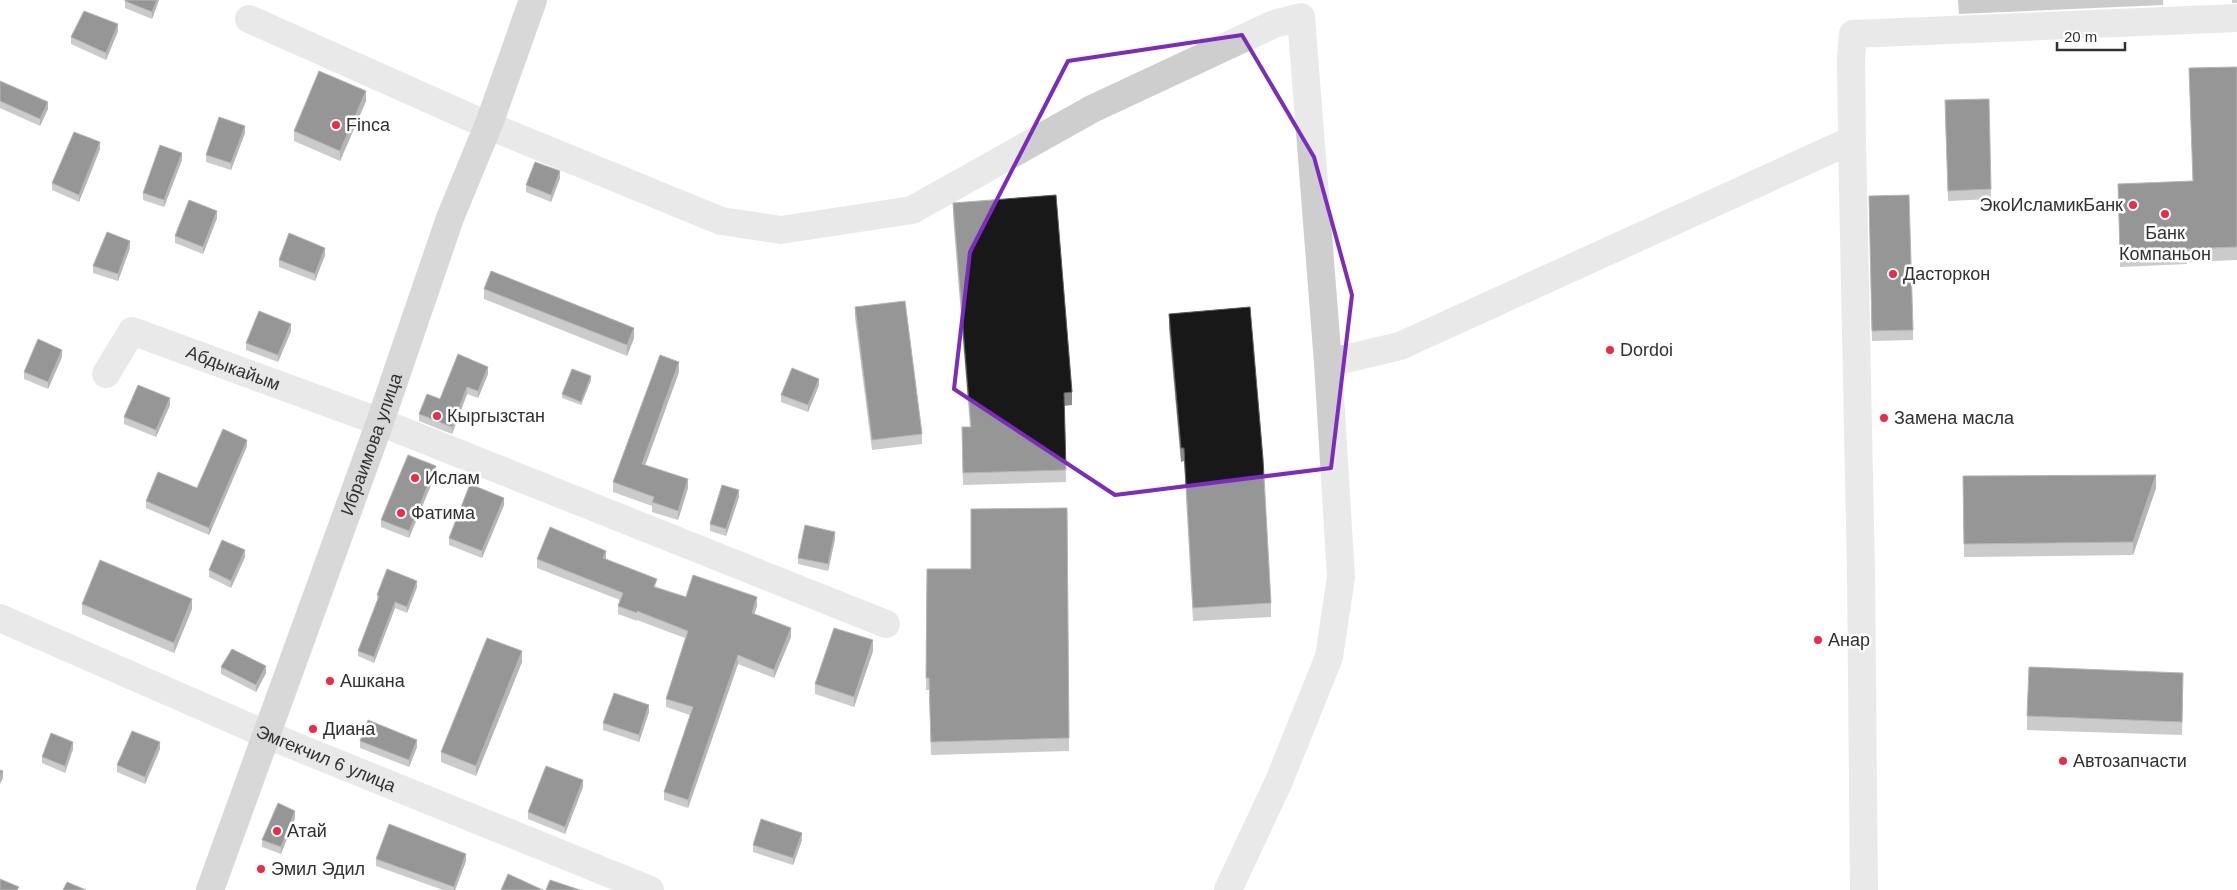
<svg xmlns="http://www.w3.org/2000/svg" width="2237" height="890" font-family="Arial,sans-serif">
<rect width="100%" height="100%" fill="#fff"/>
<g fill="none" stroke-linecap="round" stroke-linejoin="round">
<g stroke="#cecece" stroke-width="28">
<polyline points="249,19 487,125 721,221 781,230 912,210 1092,109 1274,24 1301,17 1328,363 1341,577 1329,657 1279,781 1228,890"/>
<polyline points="1852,140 1861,573 1864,890"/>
<polyline points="1328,363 1400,346 1852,140 1851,58 1853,34 2237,18"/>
<path id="s1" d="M106,374L132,331L380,422L886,624"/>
<path id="s2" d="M0,618L265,734L650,890"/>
</g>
<path stroke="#a9a9a9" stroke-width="28" id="s3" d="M210,890L380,422L450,218L490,121L533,0"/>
</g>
<g fill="#8c8c8c">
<polygon points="125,0 159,0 152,19 125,8"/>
<polygon points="1958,0 2163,0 2163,5 1959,14"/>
<rect x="2232" y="0" width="5" height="3"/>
<polygon points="118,31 106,60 71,44 71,37"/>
<polygon points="2237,67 2237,260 2187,262 2187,264 2120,267 2118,184 2193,181 2189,68"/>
<polygon points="0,81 48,109 40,126 0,108"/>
<polygon points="366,101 340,161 294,141 294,131"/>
<polygon points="1945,111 1991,189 1991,199 1948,201"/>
<polygon points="245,133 231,170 206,162 206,155"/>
<polygon points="100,149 79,202 52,190 52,183"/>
<polygon points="182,160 164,207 143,200 143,193"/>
<polygon points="560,178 551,202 526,192 526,185"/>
<polygon points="1869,196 1913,330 1913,340 1872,341"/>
<polygon points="953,203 1072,392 1072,405 1064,406 1066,482 963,485 962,440 970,427 953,216"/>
<polygon points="217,218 203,254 175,243 175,236"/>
<polygon points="130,248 118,281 93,273 93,266"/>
<polygon points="325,255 315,281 279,267 279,260"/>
<polygon points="484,289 634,338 627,356 484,299"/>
<polygon points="855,307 922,434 922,444 872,450 855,318"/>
<polygon points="1169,314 1271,603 1271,617 1193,621 1184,461 1181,462 1169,328"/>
<polygon points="291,331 278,362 246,350 246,343"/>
<polygon points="62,357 48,389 24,379 24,372"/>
<polygon points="679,372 645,465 688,488 678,520 652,512 652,506 613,492 613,482"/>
<polygon points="488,374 478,398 467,394 452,434 419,421 419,414 440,399"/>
<polygon points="591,380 581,405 562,398 562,394"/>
<polygon points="819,385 808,412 781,402 781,395"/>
<polygon points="170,405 156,437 124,424 124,417"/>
<polygon points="247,446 209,535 146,508 146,501 197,488"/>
<polygon points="436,473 409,538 381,527 381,520"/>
<polygon points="1963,476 2156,488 2133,555 1964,557"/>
<polygon points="739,497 726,536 710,531 710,524"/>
<polygon points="504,505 482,558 449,545 449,538"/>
<polygon points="1067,508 1069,751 931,755 929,690 926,690 927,569 971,569"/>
<polygon points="835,539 828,571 798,564 798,558"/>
<polygon points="245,557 231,588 209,577 209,570"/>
<polygon points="537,559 606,559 657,587 686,597 757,606 754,614 791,637 774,678 738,664 688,808 664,800 664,792 690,715 666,707 666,699 685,638 637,620 637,621 618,614 618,606 620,600 537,568"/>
<polygon points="417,587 407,613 395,608 374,663 358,656 358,651 377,601 377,595"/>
<polygon points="82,604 192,609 174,653 82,614"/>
<polygon points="873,651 854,707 815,694 815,684"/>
<polygon points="522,662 476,776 441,762 441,752"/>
<polygon points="221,667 266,673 256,692 221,674"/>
<polygon points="2183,686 2182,735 2027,730 2027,716"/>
<polygon points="649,712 639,742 603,730 603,723"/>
<polygon points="360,741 417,747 409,767 360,748"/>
<polygon points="73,749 65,773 42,763 42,757"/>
<polygon points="160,749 145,784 117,772 117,765"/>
<polygon points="583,787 565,834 528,819 528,812"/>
<polygon points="295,818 281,854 262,847 262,840"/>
<polygon points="802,840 793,865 753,852 753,845"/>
<polygon points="376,859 466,861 455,890 443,890 376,866"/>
</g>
<g fill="#5d5d5d">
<polygon points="157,0 159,0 152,19 152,12"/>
<polygon points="118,24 118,31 106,60 106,53"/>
<polygon points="366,91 366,101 340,161 340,151"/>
<polygon points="48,102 48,109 40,126 40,119"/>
<polygon points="245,126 245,133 231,170 231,163"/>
<polygon points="100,142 100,149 79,202 79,195"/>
<polygon points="182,153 182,160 164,207 164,200"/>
<polygon points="560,171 560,178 551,202 551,195"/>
<polygon points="217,211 217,218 203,254 203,247"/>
<polygon points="130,241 130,248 118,281 118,274"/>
<polygon points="325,248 325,255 315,281 315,274"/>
<polygon points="291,324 291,331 278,362 278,355"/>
<polygon points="634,328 634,338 627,356 627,345"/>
<polygon points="62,350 62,357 48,389 48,382"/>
<polygon points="679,362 679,372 642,474 642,464"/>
<polygon points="488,367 488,374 478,398 478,391"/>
<polygon points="591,376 591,380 581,405 581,402"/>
<polygon points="819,379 819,385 808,412 808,405"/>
<polygon points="467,387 467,394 452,434 452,427"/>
<polygon points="170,398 170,405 156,437 156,430"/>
<polygon points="247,440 247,446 209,535 209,528"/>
<polygon points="436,466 436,473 409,538 409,531"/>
<polygon points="2156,475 2156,488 2133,555 2133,542"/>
<polygon points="688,479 688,488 678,520 678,511"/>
<polygon points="739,490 739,497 726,536 726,529"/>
<polygon points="504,498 504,505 482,558 482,551"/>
<polygon points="835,532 835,539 828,571 828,564"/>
<polygon points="245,550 245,557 231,588 231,581"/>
<polygon points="606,551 606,559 603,558"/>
<polygon points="417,581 417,587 407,613 407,607"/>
<polygon points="757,597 757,606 752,621 752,613"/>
<polygon points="192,599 192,609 174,653 174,643"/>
<polygon points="395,602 395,608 374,663 374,657"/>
<polygon points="791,628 791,637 774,678 774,670"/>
<polygon points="873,640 873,651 854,707 854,697"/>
<polygon points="522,651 522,662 476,776 476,766"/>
<polygon points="738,655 738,664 688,808 688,800"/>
<polygon points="266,666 266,673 256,692 256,685"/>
<polygon points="649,705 649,712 639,742 639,735"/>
<polygon points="417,740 417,747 409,767 409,760"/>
<polygon points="73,742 73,749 65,773 65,766"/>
<polygon points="160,742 160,749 145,784 145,777"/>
<polygon points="3,771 3,778 0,784 0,777"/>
<polygon points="583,780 583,787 565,834 565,827"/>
<polygon points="295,811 295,818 281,854 281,847"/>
<polygon points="802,833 802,840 793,865 793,858"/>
<polygon points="466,854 466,861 455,890 454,890 454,887"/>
</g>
<g fill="#181818" stroke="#5d5d5d">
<polygon points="125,0 157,0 152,12 125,1"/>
<polygon points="84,11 118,24 106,53 71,37"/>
<polygon points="2237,67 2237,247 2186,249 2187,251 2120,254 2118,184 2193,181 2189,68"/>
<polygon points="319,71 366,91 340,151 294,131"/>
<polygon points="0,81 48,102 40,119 0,101"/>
<polygon points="1989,99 1991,189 1948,191 1945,100"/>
<polygon points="219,117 245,126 231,163 206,155"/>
<polygon points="74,132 100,142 79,195 52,183"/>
<polygon points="160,145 182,153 164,200 143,193"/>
<polygon points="535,162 560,171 551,195 526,185"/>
<polygon points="1056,195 1072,392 1064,393 1066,470 963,473 962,427 971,427 953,203"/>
<polygon points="1909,195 1913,330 1872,331 1869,196"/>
<polygon points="189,200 217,211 203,247 175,236"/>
<polygon points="107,232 130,241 118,274 93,266"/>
<polygon points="289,233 325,248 315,274 279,260"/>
<polygon points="491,271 634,328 627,345 484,289"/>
<polygon points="905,301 922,434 872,440 855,307"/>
<polygon points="1250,307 1263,459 1271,603 1193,608 1184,448 1181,448 1169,314"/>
<polygon points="259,311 291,324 278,355 246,343"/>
<polygon points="38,339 62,350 48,382 24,372"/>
<polygon points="458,354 488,367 478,391 467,387 452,427 419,414 427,394 440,399"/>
<polygon points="660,355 679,362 642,464 688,479 678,511 652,502 654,497 613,482"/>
<polygon points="792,368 819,379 808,405 781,395"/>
<polygon points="572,369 591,376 581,402 562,394"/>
<polygon points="138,385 170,398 156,430 124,417"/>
<polygon points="223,429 247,440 209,528 146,501 158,472 197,488"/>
<polygon points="408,455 436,466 409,531 381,520"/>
<polygon points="2156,475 2133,542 1964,544 1963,476"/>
<polygon points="470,484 504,498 482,551 449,538"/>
<polygon points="722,485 739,490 726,529 710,524"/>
<polygon points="1067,508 1069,738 931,742 929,678 926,678 927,569 971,569 971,509"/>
<polygon points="805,525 835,532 828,564 798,558"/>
<polygon points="550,527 606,551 603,558 657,579 654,587 686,597 693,575 757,597 752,613 791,628 774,670 738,655 688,800 664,792 693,707 666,699 688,631 637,611 637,613 618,606 623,593 537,559"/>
<polygon points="222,540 245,550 231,581 209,570"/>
<polygon points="100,560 192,599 174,643 82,604"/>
<polygon points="387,569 417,581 407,607 395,602 374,657 358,651 379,596 377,595"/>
<polygon points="834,628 873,640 854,697 815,684"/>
<polygon points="487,638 522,651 476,766 441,752"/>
<polygon points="232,649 266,666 256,685 221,667"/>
<polygon points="2029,667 2183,673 2182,722 2027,716"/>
<polygon points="614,693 649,705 639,735 603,723"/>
<polygon points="368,720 417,740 409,760 360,741"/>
<polygon points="132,731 160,742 145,777 117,765"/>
<polygon points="51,733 73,742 65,766 42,757"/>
<polygon points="546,766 583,780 565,827 528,812"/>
<polygon points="0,770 3,771 0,777"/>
<polygon points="278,803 295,811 281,847 262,840"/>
<polygon points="761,819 802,833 793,858 753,845"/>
<polygon points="389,824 466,854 454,887 376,859"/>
<polygon points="508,874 543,890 501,890"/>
<polygon points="0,879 19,887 17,890 0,890"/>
<polygon points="550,880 580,890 546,890"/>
<polygon points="67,882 86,890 63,890"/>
</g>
<path d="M0 0H2237V890H0ZM1242,35L1314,157L1352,295L1331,468L1115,495L954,389L970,252L1068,61Z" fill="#fff" fill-opacity=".55" fill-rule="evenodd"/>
<path fill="none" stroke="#7b2cbf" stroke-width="4" stroke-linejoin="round" d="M1242,35L1314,157L1352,295L1331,468L1115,495L954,389L970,252L1068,61Z"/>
<g fill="#f22946" stroke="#fff" stroke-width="2">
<circle cx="336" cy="125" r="5"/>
<circle cx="2133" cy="205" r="5"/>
<circle cx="2165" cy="214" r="5"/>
<circle cx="1893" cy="274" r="5"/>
<circle cx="1610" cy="350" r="5"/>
<circle cx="437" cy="416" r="5"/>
<circle cx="1884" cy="418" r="5"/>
<circle cx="415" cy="478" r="5"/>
<circle cx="401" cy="513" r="5"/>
<circle cx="1818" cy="640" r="5"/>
<circle cx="330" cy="681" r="5"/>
<circle cx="313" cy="729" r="5"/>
<circle cx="2063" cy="761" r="5"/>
<circle cx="277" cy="831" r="5"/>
<circle cx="261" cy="869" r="5"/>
</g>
<g text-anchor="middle" stroke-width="5" stroke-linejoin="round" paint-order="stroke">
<g font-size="18" fill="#313131" stroke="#fff" text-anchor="start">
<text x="346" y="131">Finca</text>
<text x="2123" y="211" text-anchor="end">ЭкоИсламикБанк</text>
<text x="2165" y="239" text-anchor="middle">Банк<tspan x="2165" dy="21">Компаньон</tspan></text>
<text x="1903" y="280">Дасторкон</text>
<text x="1620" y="356">Dordoi</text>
<text x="447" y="422">Кыргызстан</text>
<text x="1894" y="424">Замена масла</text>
<text x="425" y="484">Ислам</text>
<text x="411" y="519">Фатима</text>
<text x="1828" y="646">Анар</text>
<text x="340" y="687">Ашкана</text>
<text x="323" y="735">Диана</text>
<text x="2073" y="767">Автозапчасти</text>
<text x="287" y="837">Атай</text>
<text x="271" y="875">Эмил Эдил</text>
</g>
<g font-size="18" fill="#313131" stroke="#fff">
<text dy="6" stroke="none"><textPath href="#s1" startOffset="158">Абдыкайым</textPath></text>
<text dy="6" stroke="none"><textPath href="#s3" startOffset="474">Ибраимова улица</textPath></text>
<text dy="6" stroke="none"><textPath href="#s2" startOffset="355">Эмгекчил 6 улица</textPath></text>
</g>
</g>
<path d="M2057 42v8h68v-8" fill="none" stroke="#313131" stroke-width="2.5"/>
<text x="2064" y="42" font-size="15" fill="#313131" stroke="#ffffff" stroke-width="4" paint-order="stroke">20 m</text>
</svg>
